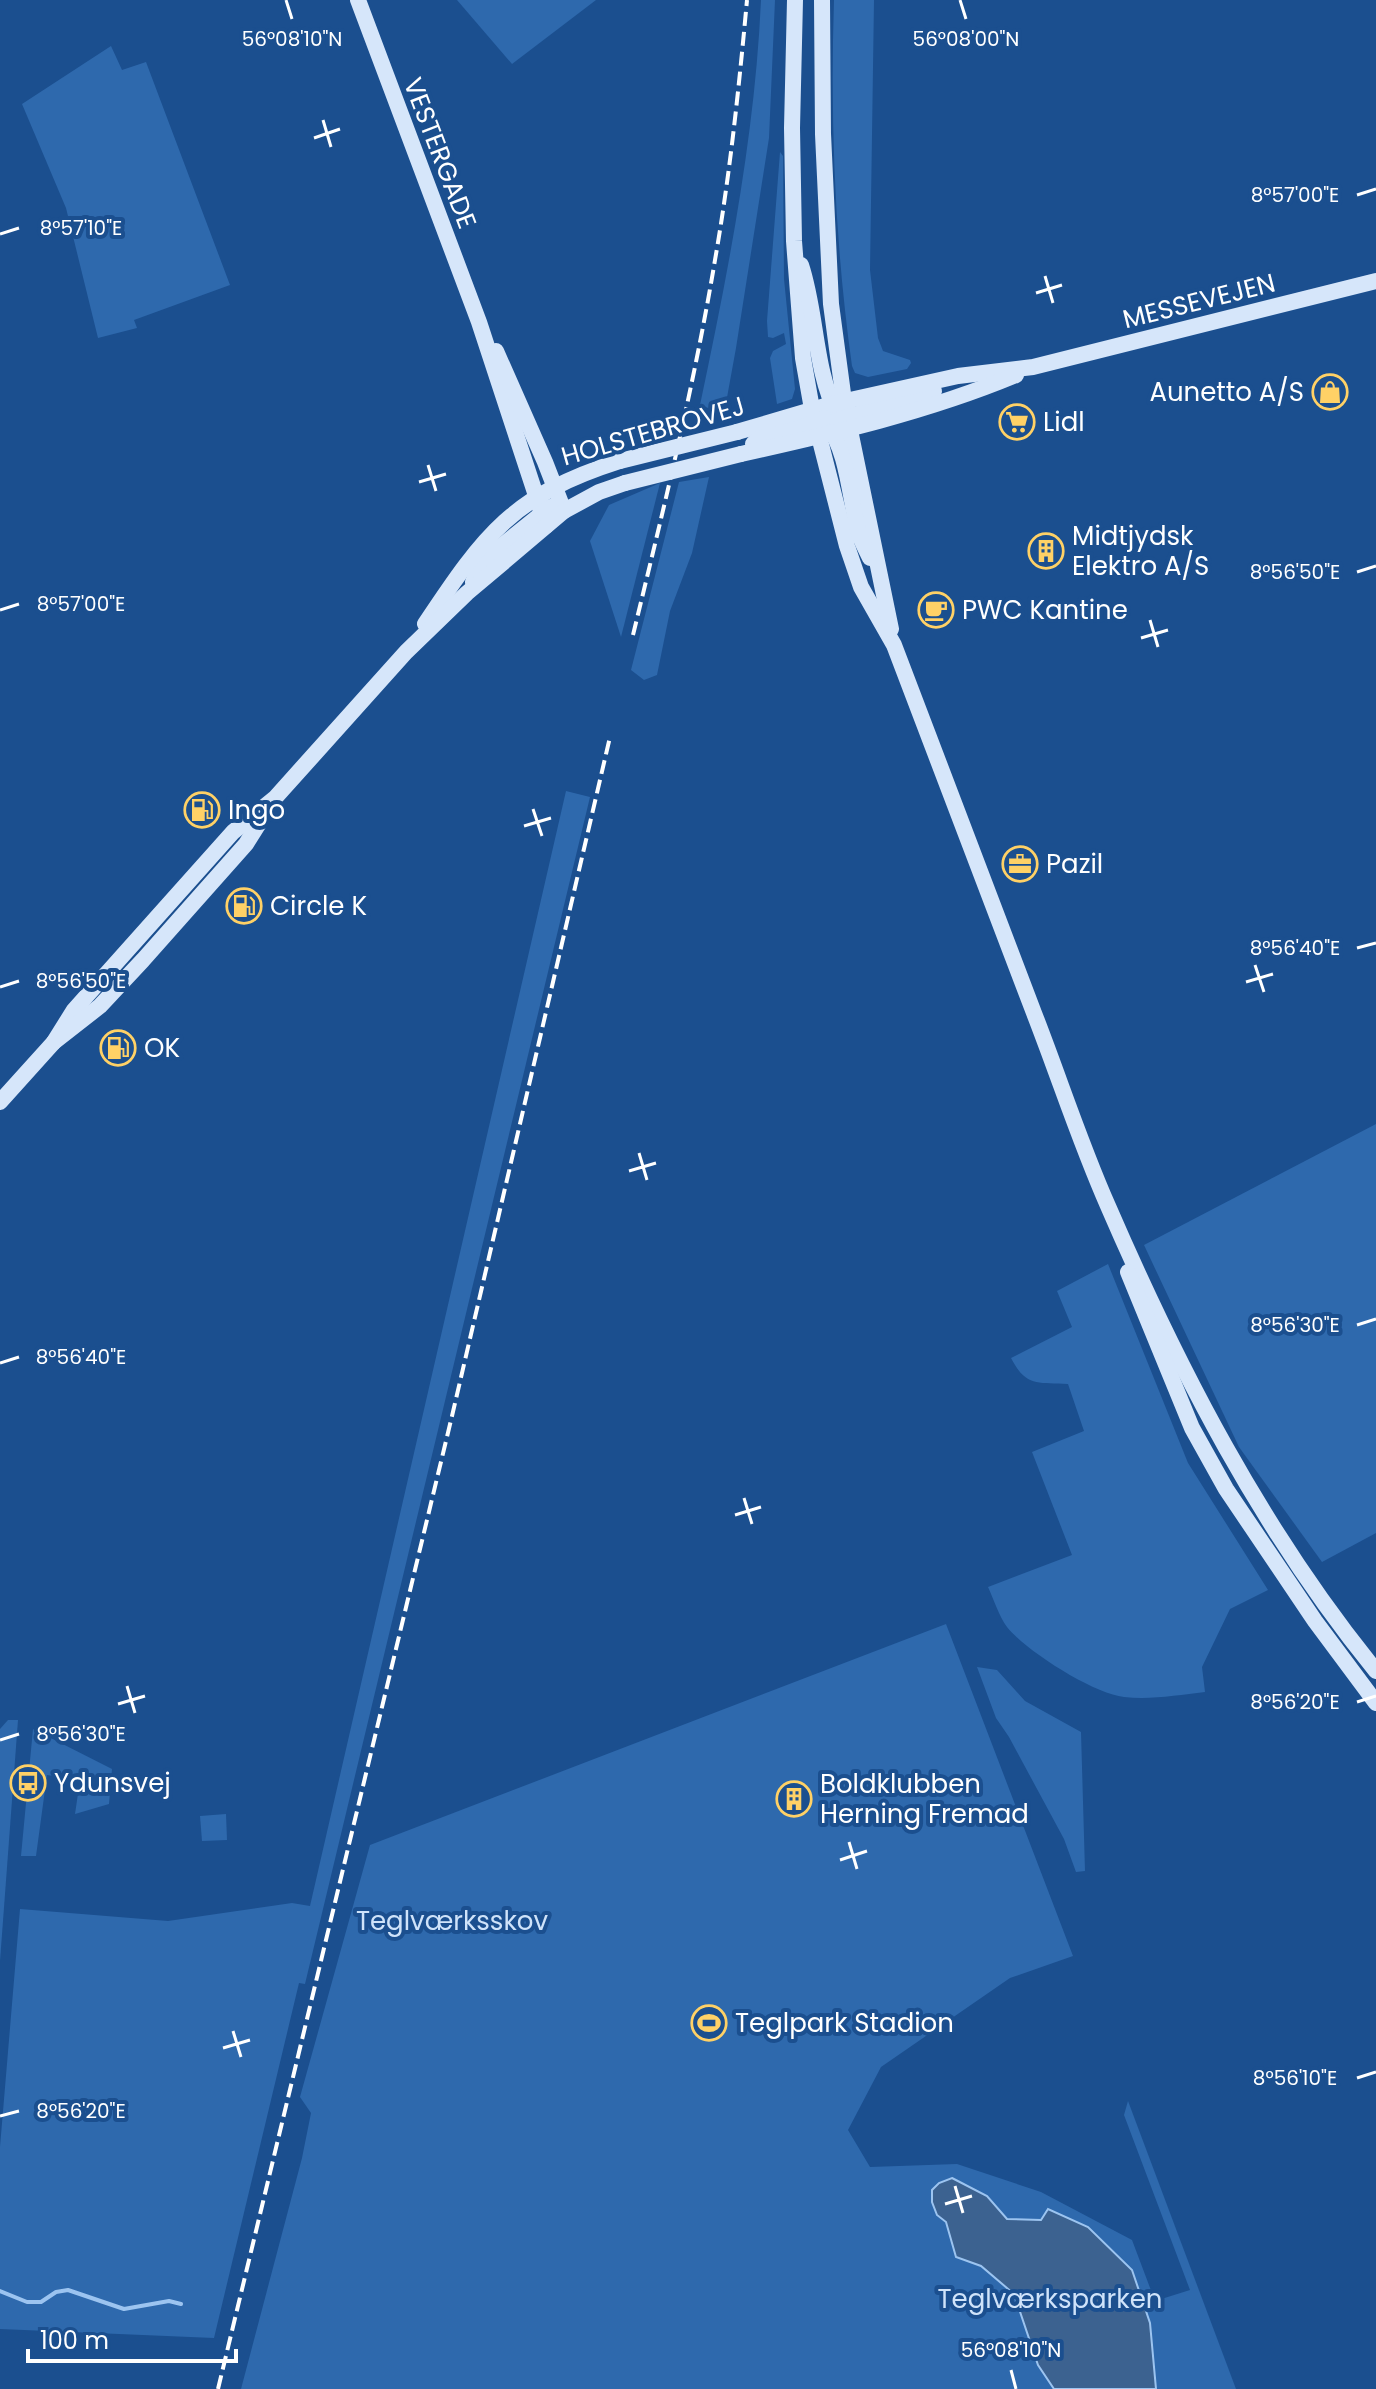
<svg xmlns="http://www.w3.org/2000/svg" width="1376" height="2389" font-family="Poppins,sans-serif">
<rect width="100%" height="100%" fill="#1b4f8f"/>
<g fill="#2e69ad">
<polygon points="457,0 596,0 512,64"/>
<path d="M761,0H775L769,138L736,348L726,403L719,412L700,405C728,272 755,136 761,0Z"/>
<path d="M834,0H874L870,270L878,338L883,351L910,360L911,363L907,369L868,377L855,373L852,366C835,245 830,122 834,0Z"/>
<polygon points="111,46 122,70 146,62 230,285 134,320 137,328 98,338 66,208 22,104"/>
<polygon points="780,152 783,156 784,279 795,389 792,399 777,404 770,358 773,351 786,344 784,333 773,338 768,337 767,321"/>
<polygon points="709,477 692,553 670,611 657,675 644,680 631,670 679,482"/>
<polygon points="660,483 621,637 590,541 609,505"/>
<polygon points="566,791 590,797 305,1984 299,1983 214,2338 0,2329 0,2147 20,1909 168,1921 292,1903 310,1906"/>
<polygon points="1376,1124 1376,1533 1322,1562 1239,1447 1144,1245"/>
<path d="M1108,1264L1188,1463L1268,1590L1230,1609L1202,1667L1205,1692C1178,1695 1151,1700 1124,1697C1094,1694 1026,1651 1007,1627C999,1616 994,1600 988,1587L1072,1555L1032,1452L1084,1431L1068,1384C1037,1382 1026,1387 1011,1358L1072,1327L1057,1291Z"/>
<polygon points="946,1624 1073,1956 1010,1978 881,2067 848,2130 870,2167 957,2164 1041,2192 1132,2240 1155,2301 1190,2290 1124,2115 1128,2101 1236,2389 241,2389 302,2158 311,2113 300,2097 370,1845"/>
<polygon points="977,1667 997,1670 1025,1701 1081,1732 1085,1871 1076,1872 1064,1839 1009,1737 996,1718"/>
<polygon points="8,1720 18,1720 0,1961 0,1729"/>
<polygon points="33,1729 112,1769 109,1804 75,1814 80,1780 47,1775 36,1856 21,1856"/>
<polygon points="226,1814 227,1840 202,1841 200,1816"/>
</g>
<polygon fill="#3c6290" stroke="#9cc4f0" stroke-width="2" points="952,2178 987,2196 1007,2219 1041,2220 1048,2209 1088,2227 1132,2270 1150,2323 1156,2389 1054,2389 1038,2365 1014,2294 981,2266 956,2257 946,2222 937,2215 932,2202 932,2190 939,2183"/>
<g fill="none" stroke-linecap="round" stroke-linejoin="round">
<polyline stroke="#9cc4f0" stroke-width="4" points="0,2291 27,2302 41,2302 56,2292 68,2290 124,2309 169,2301 181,2304"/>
<g stroke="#d6e6fa" stroke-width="16">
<polyline points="358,0 479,322 546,526"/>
<path d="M795,0L792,128L794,241L803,358L812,409L847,546L861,587L894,645C941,768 987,891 1034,1013C1059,1077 1080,1143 1108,1206C1179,1370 1262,1531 1376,1671"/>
<polyline points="822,0 823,134 831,304 844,401 891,629"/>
<path d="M801,265C817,313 814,369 837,414"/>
<polyline points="496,351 545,462 564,511"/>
<polyline points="838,420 934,391"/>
<path d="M827,425C848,450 850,502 859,534C862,542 866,550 870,558"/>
<polyline points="737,432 832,404 958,376 1033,367 1376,281"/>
<polyline points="753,444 758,439 798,429 824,418"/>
<path d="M741,454C835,433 927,412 1016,375"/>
<polyline points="473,582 479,569 494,552 550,507"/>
<path d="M425,624C485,534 513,495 620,461"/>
<polyline points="54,1042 74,1010 233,832 275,798 406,652 467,593 564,511 599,492 625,483"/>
<polyline points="0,1102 54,1042 100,1006 143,960 246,844 268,809"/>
<polyline points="1128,1272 1192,1428 1226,1489 1315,1621 1376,1703"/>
</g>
<g stroke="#fff" stroke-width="4" stroke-dasharray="14 6" stroke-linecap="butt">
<path d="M633,635C663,511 694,386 715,260C730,174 739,87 747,0"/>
<polyline points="218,2389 452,1416 610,737"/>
</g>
<g stroke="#d6e6fa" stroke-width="16">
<polyline points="620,461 737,432"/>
<polyline points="625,483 741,454"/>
</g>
</g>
<path fill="none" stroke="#fff" stroke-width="3" d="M286,0L292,19M960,0L966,19M323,120L331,147M314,138L340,129M1357,195L1376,189M0,234L19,228M1045,276L1053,303M1036,293L1062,285M428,465L436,491M419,482L446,474M1357,572L1376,566M0,610L19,604M1150,620L1158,647M1141,638L1168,630M533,809L542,836M524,826L551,818M1357,948L1376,943M1255,965L1264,992M1246,982L1273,974M0,987L19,981M639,1153L647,1180M629,1171L656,1163M1357,1325L1376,1319M0,1363L19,1357M744,1498L752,1524M735,1515L761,1507M127,1686L135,1713M1357,1702L1376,1696M118,1704L145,1696M0,1740L19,1734M849,1842L857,1869M840,1860L867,1851M233,2031L241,2057M223,2048L250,2040M1357,2078L1376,2072M0,2116L19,2111M955,2186L963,2213M945,2204L972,2196M1011,2370L1016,2389"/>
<defs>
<symbol id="shop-ring" viewBox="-11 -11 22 22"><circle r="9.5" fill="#1b4f8f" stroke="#ffd166" stroke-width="1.5"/><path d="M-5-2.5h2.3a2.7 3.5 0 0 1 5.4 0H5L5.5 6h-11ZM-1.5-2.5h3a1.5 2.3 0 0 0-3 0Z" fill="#ffd166"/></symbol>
<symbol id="supermarket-ring" viewBox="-11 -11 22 22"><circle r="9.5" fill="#1b4f8f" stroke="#ffd166" stroke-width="1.5"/><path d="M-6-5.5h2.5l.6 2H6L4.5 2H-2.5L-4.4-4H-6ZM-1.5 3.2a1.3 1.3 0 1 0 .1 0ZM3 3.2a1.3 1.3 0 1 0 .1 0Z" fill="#ffd166"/></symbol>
<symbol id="building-ring" viewBox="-11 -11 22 22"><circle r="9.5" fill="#1b4f8f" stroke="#ffd166" stroke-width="1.5"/><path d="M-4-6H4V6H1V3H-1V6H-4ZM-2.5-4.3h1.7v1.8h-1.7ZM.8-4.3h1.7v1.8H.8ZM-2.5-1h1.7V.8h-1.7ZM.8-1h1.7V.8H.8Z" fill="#ffd166"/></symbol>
<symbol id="cafe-ring" viewBox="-11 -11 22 22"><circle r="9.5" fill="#1b4f8f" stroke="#ffd166" stroke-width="1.5"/><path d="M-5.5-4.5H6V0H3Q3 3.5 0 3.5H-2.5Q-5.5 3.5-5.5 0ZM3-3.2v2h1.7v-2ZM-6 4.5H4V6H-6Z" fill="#ffd166"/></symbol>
<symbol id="fuel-ring" viewBox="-11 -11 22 22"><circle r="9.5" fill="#1b4f8f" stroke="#ffd166" stroke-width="1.5"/><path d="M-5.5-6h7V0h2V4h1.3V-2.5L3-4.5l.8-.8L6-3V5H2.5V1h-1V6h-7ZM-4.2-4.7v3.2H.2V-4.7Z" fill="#ffd166"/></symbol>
<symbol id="office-ring" viewBox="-11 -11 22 22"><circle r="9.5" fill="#1b4f8f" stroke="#ffd166" stroke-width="1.5"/><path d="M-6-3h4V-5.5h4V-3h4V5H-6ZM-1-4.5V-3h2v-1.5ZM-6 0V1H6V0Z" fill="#ffd166"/></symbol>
<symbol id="bus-ring" viewBox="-11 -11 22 22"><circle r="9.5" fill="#1b4f8f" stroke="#ffd166" stroke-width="1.5"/><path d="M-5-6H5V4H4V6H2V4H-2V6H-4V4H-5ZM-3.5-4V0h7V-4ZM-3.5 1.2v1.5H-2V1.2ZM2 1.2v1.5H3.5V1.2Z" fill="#ffd166"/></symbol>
<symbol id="stadium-ring" viewBox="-11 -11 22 22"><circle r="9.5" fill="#1b4f8f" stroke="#ffd166" stroke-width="1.5"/><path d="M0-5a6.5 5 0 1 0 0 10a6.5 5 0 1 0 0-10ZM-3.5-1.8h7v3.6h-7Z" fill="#ffd166"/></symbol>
</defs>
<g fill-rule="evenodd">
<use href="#shop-ring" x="1310" y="372" width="40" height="40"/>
<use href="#supermarket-ring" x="997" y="402" width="40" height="40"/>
<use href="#building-ring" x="1026" y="531" width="40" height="40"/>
<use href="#cafe-ring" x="916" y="590" width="40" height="40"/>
<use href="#fuel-ring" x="182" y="790" width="40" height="40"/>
<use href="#office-ring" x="1000" y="844" width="40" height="40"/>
<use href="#fuel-ring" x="224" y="886" width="40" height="40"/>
<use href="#fuel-ring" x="98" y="1028" width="40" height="40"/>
<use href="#bus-ring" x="8" y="1763" width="40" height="40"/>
<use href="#building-ring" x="774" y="1779" width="40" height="40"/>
<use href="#stadium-ring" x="689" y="2003" width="40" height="40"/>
</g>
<g text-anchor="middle" stroke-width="8" stroke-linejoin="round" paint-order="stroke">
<g font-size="26" fill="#fff" stroke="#1b4f8f">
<text transform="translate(440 153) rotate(69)" y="9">VESTERGADE</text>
<text transform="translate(1199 301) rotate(-14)" y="9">MESSEVEJEN</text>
<text transform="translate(653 431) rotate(-16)" y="9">HOLSTEBROVEJ</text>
</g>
<g font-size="26" fill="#fff" stroke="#1b4f8f" text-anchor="start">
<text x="1304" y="401" text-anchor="end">Aunetto A/S</text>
<text x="1043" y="431">Lidl</text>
<text x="1072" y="545">Midtjydsk<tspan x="1072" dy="30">Elektro A/S</tspan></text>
<text x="962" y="619">PWC Kantine</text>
<text x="228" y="819">Ingo</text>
<text x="1046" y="873">Pazil</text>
<text x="270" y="915">Circle K</text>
<text x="144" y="1057">OK</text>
<text x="54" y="1792">Ydunsvej</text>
<text x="820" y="1793">Boldklubben<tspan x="820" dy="30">Herning Fremad</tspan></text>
<text x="735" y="2032">Teglpark Stadion</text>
</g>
<g font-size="26" fill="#cfe3fa" stroke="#1b4f8f">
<text x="452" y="1930">Teglværksskov</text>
<text x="1050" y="2308">Teglværksparken</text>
</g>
</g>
<g font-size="20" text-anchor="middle" fill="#fff" stroke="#1b4f8f" stroke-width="8" stroke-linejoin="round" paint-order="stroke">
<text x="292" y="46">56°08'10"N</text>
<text x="966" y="46">56°08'00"N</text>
<text x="1295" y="202">8°57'00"E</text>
<text x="81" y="235">8°57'10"E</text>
<text x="1295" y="579">8°56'50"E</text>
<text x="81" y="611">8°57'00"E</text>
<text x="1295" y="955">8°56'40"E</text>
<text x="81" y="988">8°56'50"E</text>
<text x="1295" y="1332">8°56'30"E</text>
<text x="81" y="1364">8°56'40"E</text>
<text x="1295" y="1709">8°56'20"E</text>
<text x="81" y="1741">8°56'30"E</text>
<text x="1295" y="2085">8°56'10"E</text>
<text x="81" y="2118">8°56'20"E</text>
<text x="1011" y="2357">56°08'10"N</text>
</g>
<path d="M28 2349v12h208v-12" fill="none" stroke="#ffffff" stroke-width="4"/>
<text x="40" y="2349" font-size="24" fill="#ffffff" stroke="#1b4f8f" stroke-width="6" paint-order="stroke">100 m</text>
</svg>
